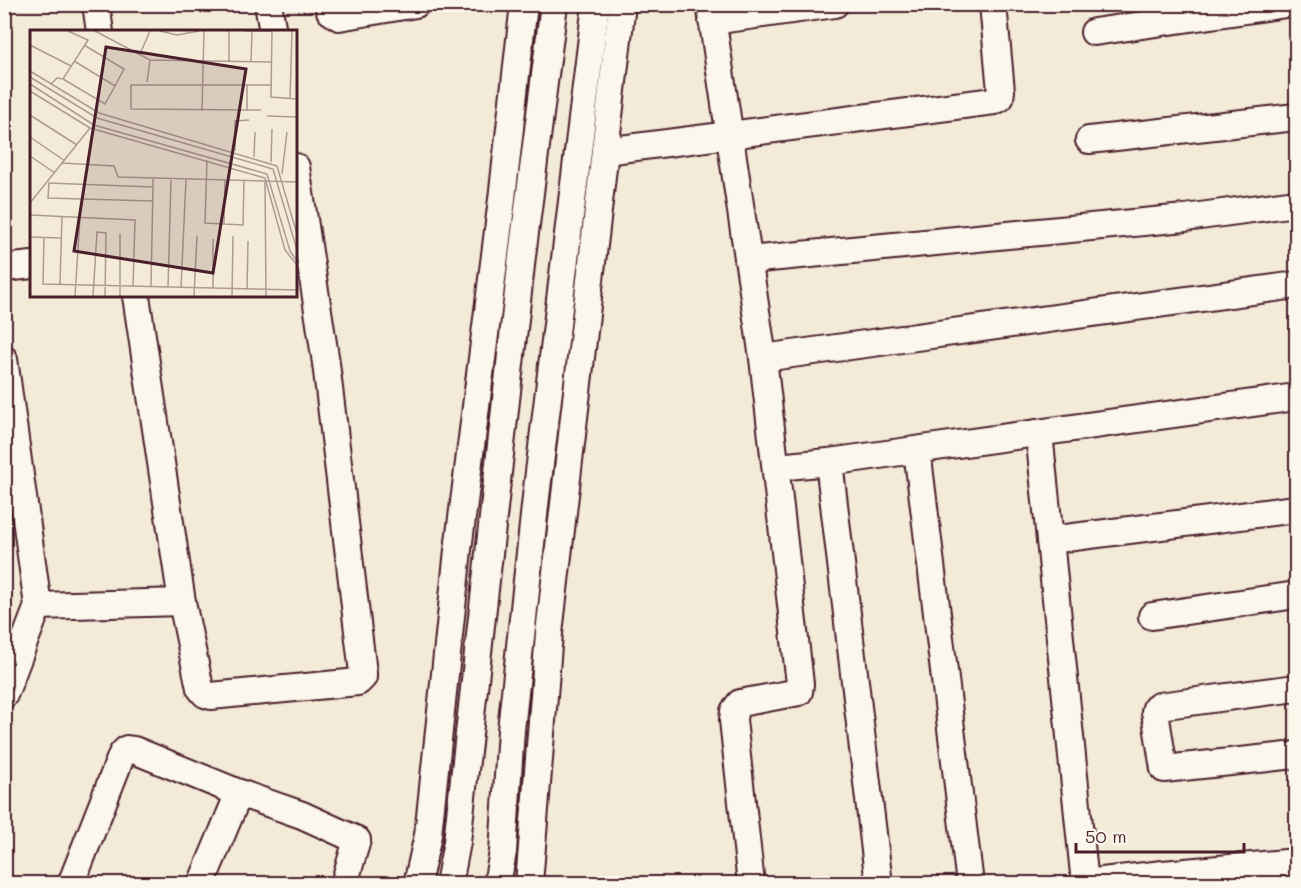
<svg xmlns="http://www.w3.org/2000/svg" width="1301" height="888" font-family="Mali,sans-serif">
<rect width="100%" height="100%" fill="#f3ead8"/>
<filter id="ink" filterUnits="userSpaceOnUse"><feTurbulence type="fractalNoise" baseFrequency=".0167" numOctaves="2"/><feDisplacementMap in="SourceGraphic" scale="12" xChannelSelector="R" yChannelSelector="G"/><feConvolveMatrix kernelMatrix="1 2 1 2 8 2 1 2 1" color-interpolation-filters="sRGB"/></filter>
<g filter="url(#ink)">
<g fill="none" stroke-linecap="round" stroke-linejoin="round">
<defs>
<g id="minor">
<polyline points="96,4 100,32"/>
<polyline points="268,4 273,32"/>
<polyline points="328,4 330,11 339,17 416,4"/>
<polyline points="710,4 763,358 800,684 799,692 740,703 734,711 733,720 751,884"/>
<polyline points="712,21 835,4"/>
<polyline points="1094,32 1286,4"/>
<polyline points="1089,140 1296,117"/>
<polyline points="605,151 994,101 1000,98 1001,91 993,4"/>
<polyline points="748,260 1185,218 1296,203"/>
<polyline points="4,268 32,265"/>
<polyline points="136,296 182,602 200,688 205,694 211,696 358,682 363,677 363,673 326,363 296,167"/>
<polyline points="763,358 1296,285"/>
<polyline points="4,359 38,606 4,695"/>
<polyline points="1039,433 1050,540"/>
<polyline points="917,450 970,884"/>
<polyline points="829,462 1296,397"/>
<polyline points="777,467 829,462 879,884"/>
<polyline points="38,606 182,602"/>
<polyline points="1152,616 1296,595"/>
<polyline points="1296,688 1159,706 1156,708 1155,712 1164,769 1296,755"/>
<polyline points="239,793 302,815 357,840 344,884"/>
<polyline points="1085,883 1163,874 1296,862"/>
<polyline points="71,884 122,754 127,749 134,750 239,793 201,884"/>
<polyline points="417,884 428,835 458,550 502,199 524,4"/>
<polyline points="449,884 457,842 522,256 554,4"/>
<polyline points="497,884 503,852 511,730 536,497 596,4"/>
<polyline points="529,884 549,633 622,4"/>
<polyline points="1085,884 1050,540 1296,509"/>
</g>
</defs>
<use href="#minor" stroke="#4a1f2b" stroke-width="30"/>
<use href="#minor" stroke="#fbf7ec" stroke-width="26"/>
</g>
</g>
<g transform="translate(30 30)">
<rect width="267" height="267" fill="#f3ead8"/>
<path fill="none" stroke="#af9993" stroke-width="1.5" d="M65,1L120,30L242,32M130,1L147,5L169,1M215,1H242M242,1L241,67L267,69M0,15L41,36M110,24L120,1M44,31L85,56L94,39L54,15M199,31V1M221,31L222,1M0,41L69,83L247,136L267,204M0,47L67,88L243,139L267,220M33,49L75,74L85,56M117,52L120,30M0,54L64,95L237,144L260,221L267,231M21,54L27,48L33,49L58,10L38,1M0,61L60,98L235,148L255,220L267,235M260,69L262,1M231,80L101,79V55H241M172,81L174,1M217,81V54M0,85L47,115M237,86L267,87M0,107L35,131M205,121V91L219,90M0,126L25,143M224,127L225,102M177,130L175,193L213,195L214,150M241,132L242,99M32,133L84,136L88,147L267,152M252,144L257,102M235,152L236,266M18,153L123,157V149M19,153L18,168L122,171M0,173L60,98M0,185L105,190L103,257M194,194L195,150M0,207L31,208M14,207L13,254L267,260M30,254L32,186M121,256L123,157M138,257L141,150M151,257L156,150M183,258V209M217,260L218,211M45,266L50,187M63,266L67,202L76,203L75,266M90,266V204M164,266L167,206M202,266L203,206"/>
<path fill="#4a1f2b" fill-opacity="0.15" stroke="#4a1f2b" stroke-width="3" d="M76,17L216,39L183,243L44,221Z"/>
<rect width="267" height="267" fill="none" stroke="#4a1f2b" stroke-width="3"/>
</g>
<rect width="1301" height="888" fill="none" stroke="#fbf7ec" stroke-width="24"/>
<rect x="12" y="12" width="1277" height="864" fill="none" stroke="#4a1f2b" stroke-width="2" filter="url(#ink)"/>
<path d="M1076 843v9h168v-9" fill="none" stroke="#4a1f2b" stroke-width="3"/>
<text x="1085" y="843" font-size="18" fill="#4a1f2b" stroke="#fbf7ec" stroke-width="4.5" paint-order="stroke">50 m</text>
</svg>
